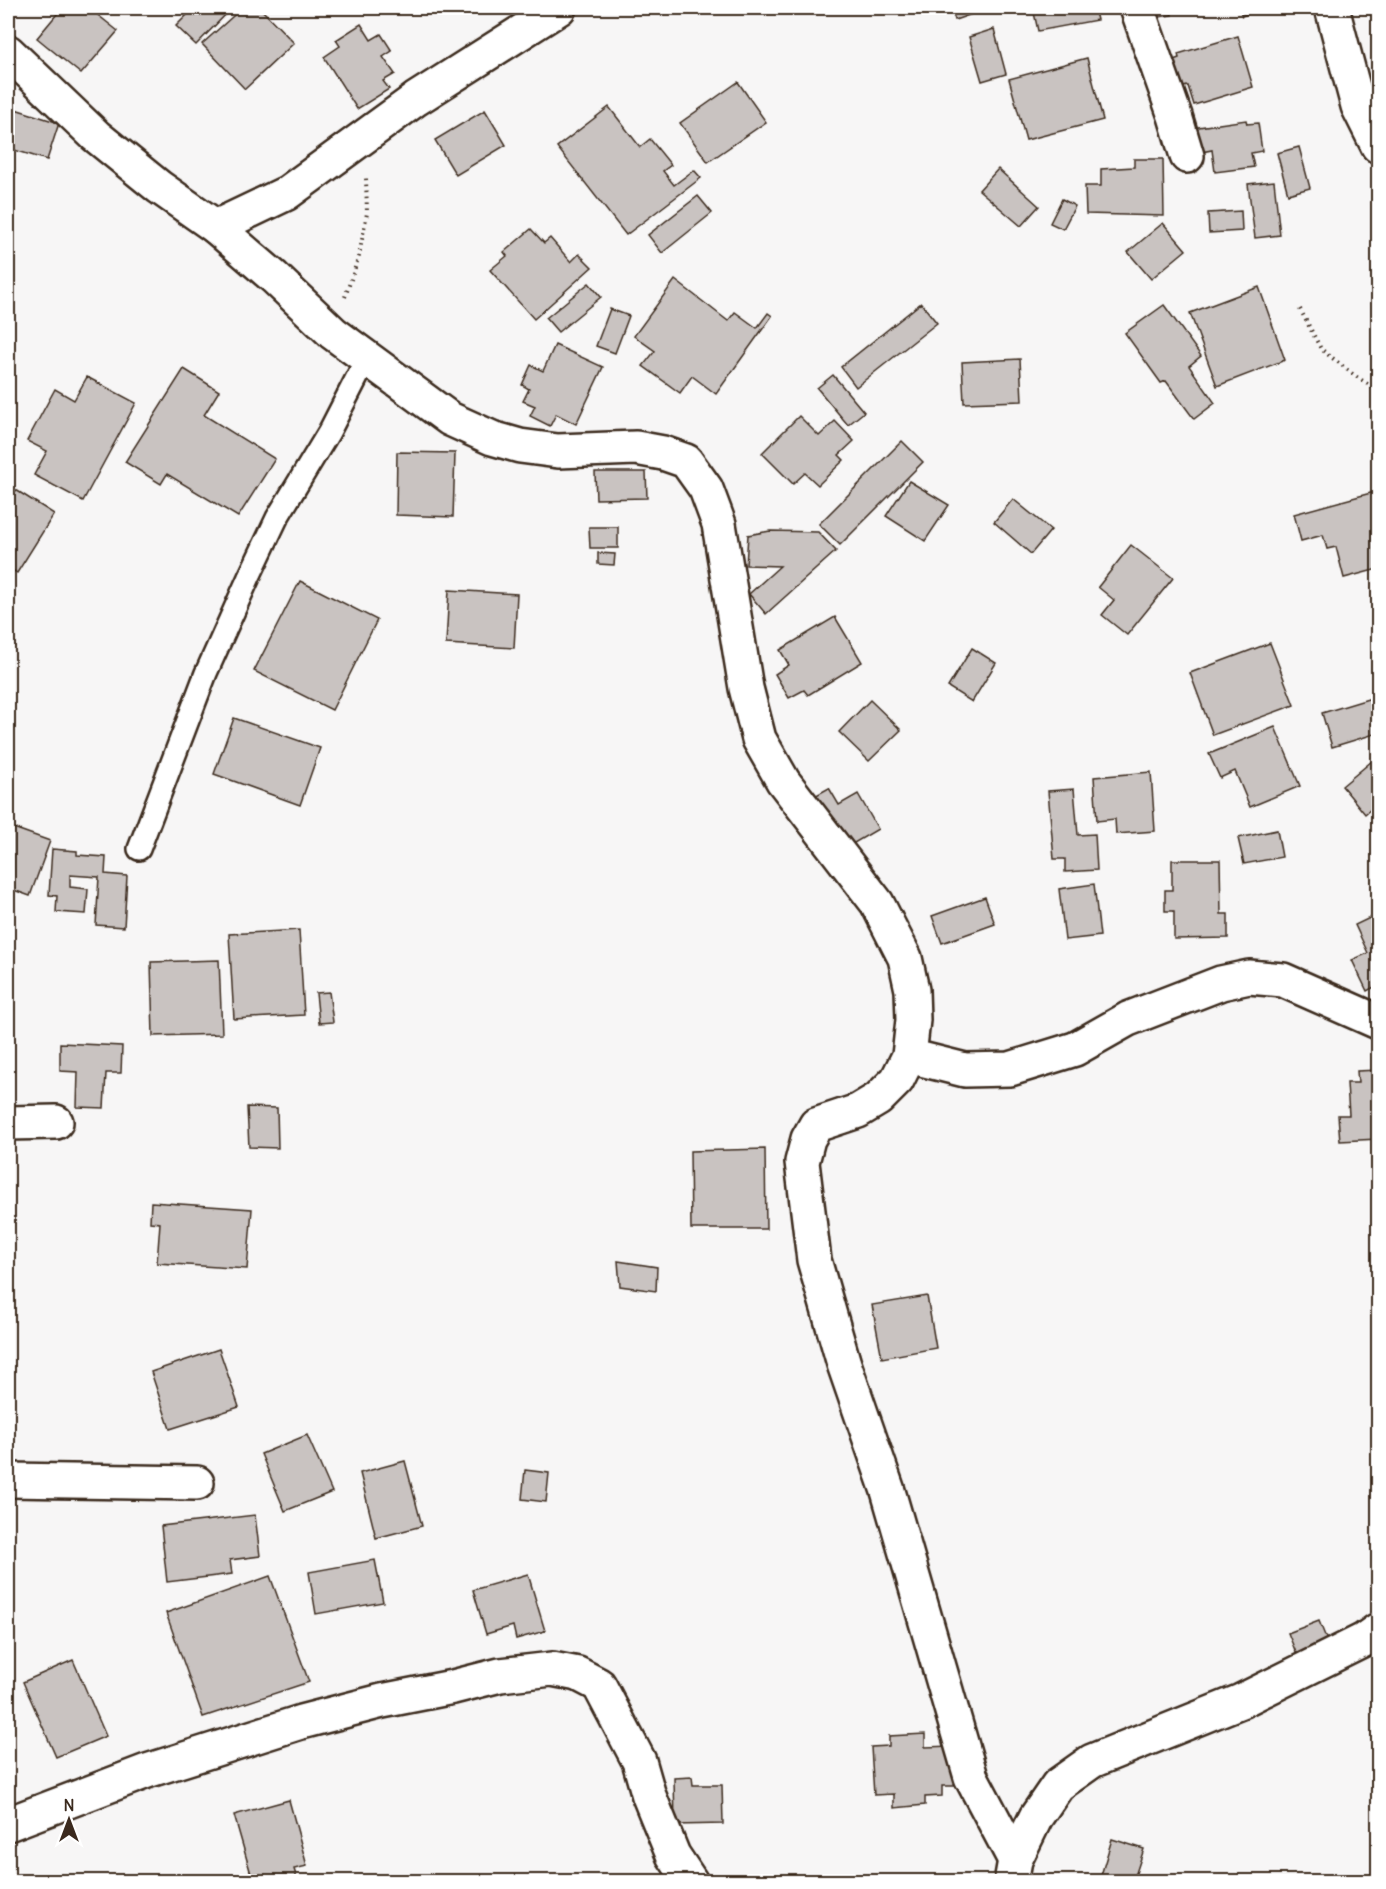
<svg xmlns="http://www.w3.org/2000/svg" width="1386" height="1889" font-family="Delius,sans-serif">
<rect width="100%" height="100%" fill="#f7f6f6"/>
<filter id="ink" filterUnits="userSpaceOnUse"><feTurbulence type="fractalNoise" baseFrequency=".0167" numOctaves="2"/><feDisplacementMap in="SourceGraphic" scale="12" xChannelSelector="R" yChannelSelector="G"/><feConvolveMatrix kernelMatrix="1 2 1 2 8 2 1 2 1" color-interpolation-filters="sRGB"/></filter>
<g filter="url(#ink)">
<g fill="#c9c3c1" stroke="#3b2a1e" stroke-width="1.5">
<polygon points="62,8 89,8 118,31 81,74 37,38"/>
<polygon points="194,8 227,8 230,10 196,45 176,26"/>
<polygon points="242,8 260,8 294,43 245,89 202,44"/>
<polygon points="951,8 970,8 972,14 955,20"/>
<polygon points="1033,8 1094,8 1097,20 1038,31"/>
<polygon points="1153,8 1171,8 1172,15 1154,18"/>
<polygon points="1239,8 1261,8 1261,9 1242,16"/>
<polygon points="361,24 371,40 381,34 392,51 383,57 395,74 383,81 389,89 357,109 324,57 340,46 336,40"/>
<polygon points="994,29 1006,74 982,81 969,37"/>
<polygon points="1238,36 1253,87 1194,105 1188,86 1179,88 1171,61 1179,58 1178,54"/>
<polygon points="1087,58 1103,120 1026,140 1009,79"/>
<polygon points="738,82 766,122 708,162 680,123"/>
<polygon points="9,107 59,123 47,160 8,148"/>
<polygon points="609,107 640,147 650,139 671,165 663,171 674,185 694,170 701,178 626,235 557,147"/>
<polygon points="485,110 506,145 456,175 435,140"/>
<polygon points="1246,120 1247,124 1258,123 1262,151 1251,153 1254,167 1215,172 1212,150 1196,153 1192,128"/>
<polygon points="1299,147 1310,188 1288,194 1277,153"/>
<polygon points="1134,159 1163,159 1164,216 1086,214 1085,186 1101,186 1101,169 1134,167"/>
<polygon points="998,169 1039,206 1021,226 979,190"/>
<polygon points="1274,181 1280,235 1255,238 1248,184"/>
<polygon points="698,196 712,213 662,253 648,235"/>
<polygon points="1062,199 1075,206 1063,229 1050,223"/>
<polygon points="1241,211 1242,231 1209,233 1208,213"/>
<polygon points="1163,223 1186,250 1151,279 1128,252"/>
<polygon points="531,229 544,243 550,238 571,262 579,254 592,267 534,319 490,270 507,256 504,252"/>
<polygon points="675,280 728,321 735,312 757,328 768,313 772,316 716,394 692,376 680,393 643,366 655,351 634,336"/>
<polygon points="589,283 601,297 558,332 546,318"/>
<polygon points="1259,287 1285,360 1217,386 1190,313"/>
<polygon points="921,303 937,323 856,387 841,367"/>
<polygon points="1164,305 1201,356 1189,366 1215,403 1194,419 1166,381 1161,383 1125,333"/>
<polygon points="610,309 629,316 615,353 596,346"/>
<polygon points="555,345 603,367 576,424 556,414 550,426 530,416 535,406 523,401 529,389 522,385 531,365 543,371"/>
<polygon points="1020,359 1022,401 964,403 962,362"/>
<polygon points="184,369 219,391 204,415 275,459 238,517 167,474 161,484 125,462"/>
<polygon points="833,375 864,412 848,425 817,388"/>
<polygon points="87,377 136,403 83,501 34,475 47,451 27,441 55,389 74,400"/>
<polygon points="799,416 819,436 835,421 854,441 839,455 844,460 818,485 805,473 793,484 762,453"/>
<polygon points="902,441 923,462 840,545 819,524"/>
<polygon points="397,452 455,453 453,517 396,515"/>
<polygon points="595,472 646,472 647,498 596,499"/>
<polygon points="909,481 949,505 925,541 886,516"/>
<polygon points="8,485 54,514 17,573 8,567"/>
<polygon points="1378,491 1378,569 1344,578 1336,547 1327,549 1323,535 1301,541 1294,514"/>
<polygon points="1013,499 1051,530 1031,554 994,522"/>
<polygon points="589,527 618,527 618,548 590,548"/>
<polygon points="770,531 818,532 836,551 766,614 749,594 780,566 746,565 748,535"/>
<polygon points="1131,545 1173,578 1127,635 1102,615 1114,600 1098,587"/>
<polygon points="598,553 615,554 614,565 598,564"/>
<polygon points="300,581 377,620 332,710 254,671"/>
<polygon points="449,590 517,594 514,648 446,644"/>
<polygon points="835,617 862,662 808,695 804,690 789,698 775,674 789,665 780,650"/>
<polygon points="1270,643 1294,705 1213,735 1190,673"/>
<polygon points="972,648 996,663 972,702 948,687"/>
<polygon points="1378,696 1378,733 1332,747 1322,713"/>
<polygon points="870,700 901,730 869,761 839,732"/>
<polygon points="234,718 320,748 300,805 214,774"/>
<polygon points="1275,727 1300,786 1250,807 1235,771 1220,778 1209,754"/>
<polygon points="1378,756 1378,803 1365,814 1342,786"/>
<polygon points="1151,772 1155,831 1116,834 1115,819 1097,821 1094,777"/>
<polygon points="829,788 839,805 858,794 878,829 849,846 837,823 828,828 811,798"/>
<polygon points="1074,789 1078,835 1095,834 1097,870 1065,872 1065,859 1054,859 1048,791"/>
<polygon points="8,826 50,841 30,896 8,888"/>
<polygon points="1277,830 1282,857 1244,864 1238,838"/>
<polygon points="52,849 77,851 77,855 106,857 105,874 127,876 124,927 96,925 99,877 70,875 70,887 88,889 86,914 56,912 57,896 49,895"/>
<polygon points="1172,860 1220,860 1221,914 1228,914 1228,938 1174,939 1174,911 1165,911 1165,890 1172,890"/>
<polygon points="1094,884 1100,936 1065,940 1059,889"/>
<polygon points="985,897 995,924 942,943 932,916"/>
<polygon points="1378,914 1378,985 1367,991 1352,960 1368,953 1355,925"/>
<polygon points="299,930 304,1015 234,1019 229,934"/>
<polygon points="219,960 222,1034 153,1036 151,962"/>
<polygon points="329,992 333,1022 319,1023 316,993"/>
<polygon points="60,1043 122,1046 121,1073 106,1073 104,1108 77,1107 78,1072 60,1071"/>
<polygon points="1378,1070 1378,1139 1340,1141 1338,1115 1349,1115 1347,1083 1358,1083 1357,1071"/>
<polygon points="247,1107 277,1108 278,1148 249,1147"/>
<polygon points="765,1149 766,1229 691,1229 690,1151"/>
<polygon points="151,1202 252,1209 247,1269 157,1263 160,1223 150,1222"/>
<polygon points="618,1261 657,1267 656,1291 620,1286"/>
<polygon points="927,1296 936,1348 882,1358 872,1305"/>
<polygon points="219,1349 239,1407 170,1429 151,1372"/>
<polygon points="307,1435 332,1492 285,1511 261,1454"/>
<polygon points="405,1461 422,1526 376,1538 360,1473"/>
<polygon points="525,1470 549,1473 546,1502 522,1499"/>
<polygon points="255,1515 260,1556 230,1560 232,1574 167,1582 161,1526"/>
<polygon points="375,1560 383,1602 316,1614 309,1572"/>
<polygon points="528,1574 545,1631 516,1639 513,1626 486,1634 473,1590"/>
<polygon points="270,1576 309,1682 203,1717 166,1613"/>
<polygon points="1319,1621 1328,1643 1297,1655 1288,1633"/>
<polygon points="73,1660 106,1736 56,1757 23,1682"/>
<polygon points="925,1734 925,1747 952,1746 955,1786 942,1786 942,1796 925,1797 925,1805 894,1808 894,1794 874,1795 871,1747 889,1746 889,1736"/>
<polygon points="692,1777 693,1785 722,1785 723,1824 675,1825 674,1778"/>
<polygon points="289,1800 307,1866 294,1869 298,1882 271,1882 269,1876 253,1881 234,1815"/>
<polygon points="1112,1839 1144,1849 1133,1882 1099,1882"/>
</g>
<g fill="none" stroke-linecap="round" stroke-linejoin="round">
<defs>
<polyline id="lane" points="139,849 206,673 249,577 277,518 329,432 367,358"/>
<g id="street">
<polyline points="1137,8 1175,116 1187,156"/>
<polyline points="1332,8 1358,106 1378,146"/>
<polyline points="8,52 96,136 159,187 216,227 274,277 333,333 450,419 492,438 520,446 558,451 636,448 663,453 686,461 706,489 719,524 746,688 759,739 783,781 877,903 905,958 912,990 913,1020 909,1056 897,1080 878,1099 858,1111 816,1125 808,1139 802,1162 814,1260 844,1364 888,1491 971,1777 1015,1860"/>
<polyline points="216,227 287,193 416,99 559,8"/>
<polyline points="909,1056 965,1070 1010,1069 1075,1049 1128,1019 1221,983 1249,977 1283,980 1378,1022"/>
<polyline points="8,1123 56,1122"/>
<polyline points="8,1480 197,1483"/>
<polyline points="8,1824 147,1771 301,1722 382,1701 453,1687 500,1675 552,1669 578,1674 599,1685 639,1761 649,1796 673,1855 691,1882"/>
<polyline points="1012,1877 1015,1860 1036,1817 1058,1785 1092,1761 1241,1701 1364,1640 1378,1630"/>
</g>
</defs>
<use href="#lane" stroke="#3b2a1e" stroke-width="26"/>
<use href="#street" stroke="#3b2a1e" stroke-width="38"/>
<g stroke="#3b2a1e" stroke-width="4" stroke-dasharray="1.5 4.5" stroke-linecap="butt">
<polyline points="345,297 359,256 367,213 366,178"/>
<polyline points="1300,309 1321,349 1354,375 1378,391"/>
</g>
<use href="#lane" stroke="#fff" stroke-width="21"/>
<use href="#street" stroke="#fff" stroke-width="33"/>
</g>
</g>
<rect width="1386" height="1889" fill="none" stroke="#fff" stroke-width="30"/>
<rect x="15" y="15" width="1356" height="1859" fill="none" stroke="#3b2a1e" stroke-width="2" filter="url(#ink)"/>
<g transform="translate(69 1820)" stroke="#ffffff" stroke-width="4.5" paint-order="stroke">
<path d="M0-4.5L10 22L0 15L-10 22Z" fill="#3b2a1e"/>
<text y="-9" font-size="16" font-weight="bold" text-anchor="middle" fill="#3b2a1e">N</text>
</g>
</svg>
